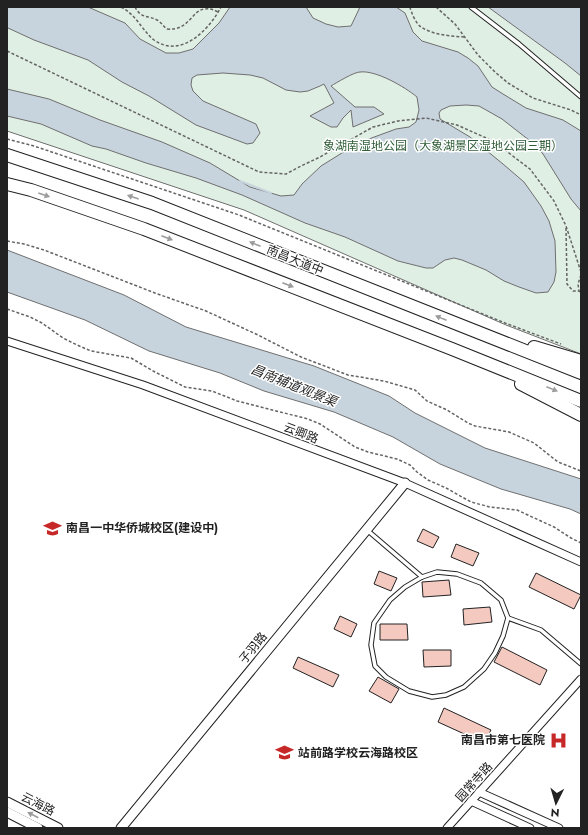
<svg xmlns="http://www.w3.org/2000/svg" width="588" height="835" font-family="Jost,'Noto Sans SC',sans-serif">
<rect width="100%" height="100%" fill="#fff"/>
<polygon fill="#e0efe3" stroke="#6f6f6f" points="7,7 511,7 581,63 581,354 506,325 244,210 7,131"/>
<g fill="#c7d3dd" stroke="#6f6f6f">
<path d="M7,7H88L125,23L140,39L166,53H179L193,49L219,23L230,7H306L313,18L326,24L338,27L351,26L360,7H396L405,13L413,32L422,41L458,52L468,58L478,66L492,87L503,94L526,108L563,120L581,131V211L571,199L543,154L534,144L502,119L479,106L466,105L450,106L441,110L439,113L440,119L470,137L503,164L524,182L541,206L549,221L555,241L556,272L554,282L548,292L536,293L519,287L504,281L486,270L462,260L454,258L445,260L433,268H426L398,261L345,237L305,223L242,195L196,178L146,163L106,149L92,146L41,124L7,116V89L49,99L100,120L162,142L210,163L250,187L281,196L294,195L302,184L321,166L358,143L396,129L409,127L416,122L419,110L417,97C405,87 376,70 360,72C354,72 336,83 331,86L355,107H374L384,114L353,127L351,110L343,118L337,127H331L310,116L334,103L324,84L320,86L308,91L300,92L286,90L263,78L250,75L223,73L197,75L192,78L191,85L193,91L203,101L256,124L260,133L253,143L247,144L196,125L149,96L122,82L88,60L34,40L8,28L7,27Z"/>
<polygon points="488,7 581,7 581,76 565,63"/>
<polygon points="7,250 124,295 186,327 314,366 389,396 415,413 485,448 581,479 581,514 570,509 501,489 440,464 393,437 334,412 264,391 220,373 149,351 85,320 7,292"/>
</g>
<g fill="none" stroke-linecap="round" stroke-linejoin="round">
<polyline stroke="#c7d3dd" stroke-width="2" points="240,181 271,193"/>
</g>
<g fill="#f3c9c0" stroke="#222">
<polygon points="423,529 439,537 433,548 417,541"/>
<polygon points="456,544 479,553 473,566 451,557"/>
<polygon points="379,571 397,578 391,591 374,584"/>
<polygon points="536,573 581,595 574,609 529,587"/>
<polygon points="449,580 451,595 423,597 422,582"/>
<polygon points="490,607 492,622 464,625 463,609"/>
<polygon points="340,616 357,624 351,637 334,629"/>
<polygon points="380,624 407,624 408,640 380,640"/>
<polygon points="502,647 547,670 540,685 494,662"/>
<polygon points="423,650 451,650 451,666 424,667"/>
<polygon points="298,657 339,675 333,687 293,668"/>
<polygon points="378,677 399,689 391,703 369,691"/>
<polygon points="444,708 491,730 484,743 438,722"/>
</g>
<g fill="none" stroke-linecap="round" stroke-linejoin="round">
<defs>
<g id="lane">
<polyline points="471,7 519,44 581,97"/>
<polyline points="367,530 422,577"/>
<polygon points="437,572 457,574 481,583 501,600 508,618 503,636 495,653 484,669 464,687 446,695 432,697 409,691 386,677 375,666 371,645 374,623 390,600 405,587 422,577"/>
<polyline points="508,618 541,630 581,664"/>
</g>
<g id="street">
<polyline points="7,341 143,385 405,483 581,562"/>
<polyline points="479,792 559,828"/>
<polyline points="471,801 530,828"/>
<polyline points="447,828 581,679"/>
</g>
<g id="secondary">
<polyline points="7,802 58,828"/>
<polyline points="7,812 38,828"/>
<polyline points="121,828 405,483"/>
</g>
<g id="highway">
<polyline points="7,155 152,203 581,373"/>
<polyline points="7,184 31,190 144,229 452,349 581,401"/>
<polyline points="534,347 581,361"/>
<polyline points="521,384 581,415"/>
</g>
</defs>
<use href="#lane" stroke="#222" stroke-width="5.5"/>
<use href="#street" stroke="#222" stroke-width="9"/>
<use href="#secondary" stroke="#222" stroke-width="11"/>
<use href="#highway" stroke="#222" stroke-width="14"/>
<g stroke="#646464" stroke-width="1.5" stroke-dasharray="3 2" stroke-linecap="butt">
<path d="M121,7C133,13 139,24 147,33C149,35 151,38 154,40C181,59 209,30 221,7"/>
<path d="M135,7C141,19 148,15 157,20C161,22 163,26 167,29C190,31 191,10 205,9C210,8 214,10 218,12"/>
<path d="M410,7C411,12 416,24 421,27C433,35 450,36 464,37"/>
<polyline points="436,7 455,24 478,55 495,72 508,83 533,98 571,110 581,115"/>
<polyline points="318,8 318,7"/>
<polyline points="7,51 259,172 286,174 301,166 320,157 373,127 398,121 426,118 457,125 493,141 530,169 554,201 566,226 581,272"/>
<polyline points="7,139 34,146 239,215 505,323 561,344"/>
<polyline points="566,228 567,284 573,291 579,291"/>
<polyline points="7,241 24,244 44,250 155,293 206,311 258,335 301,357 348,375 384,381 415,390 427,401 447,410 468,423 475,426 509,432 534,443 558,462 581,471"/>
<polyline points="581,275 578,284 579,291 581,293"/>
<polyline points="7,309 30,317 42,323 63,338 77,345 91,351 131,358 155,372 185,387 212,391 237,401 308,419 320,424 355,447 368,452 397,459 410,465 417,472 428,480 446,488 471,502 490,507 517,510 554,527 571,538 581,543"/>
</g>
<use href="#lane" stroke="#fff" stroke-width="3.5"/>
<use href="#street" stroke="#fff" stroke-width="7"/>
<use href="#secondary" stroke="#fff" stroke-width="9"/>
<use href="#highway" stroke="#fff" stroke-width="12"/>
</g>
<defs><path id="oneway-solid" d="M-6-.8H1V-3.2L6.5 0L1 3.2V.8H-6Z"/></defs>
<g fill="#9c9c9c">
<use href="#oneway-solid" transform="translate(44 195) rotate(19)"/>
<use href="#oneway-solid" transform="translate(133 197) rotate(-161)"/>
<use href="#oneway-solid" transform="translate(167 238) rotate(21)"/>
<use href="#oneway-solid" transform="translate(255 244) rotate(-158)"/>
<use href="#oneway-solid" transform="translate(288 285) rotate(21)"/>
<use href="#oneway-solid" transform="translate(441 318) rotate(-158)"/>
<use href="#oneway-solid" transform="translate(552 389) rotate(22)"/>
<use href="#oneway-solid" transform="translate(33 815) rotate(-153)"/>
</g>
<defs>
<symbol id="school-bare" viewBox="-9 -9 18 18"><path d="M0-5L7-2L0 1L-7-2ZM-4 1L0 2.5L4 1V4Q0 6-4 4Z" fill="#c62828" stroke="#fff" stroke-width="2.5" paint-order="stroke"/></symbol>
<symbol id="hospital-bare" viewBox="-9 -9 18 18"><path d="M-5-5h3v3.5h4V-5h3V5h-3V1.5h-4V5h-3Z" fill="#c62828" stroke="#fff" stroke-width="2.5" paint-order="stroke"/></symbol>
</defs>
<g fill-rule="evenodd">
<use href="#school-bare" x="40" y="516" width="25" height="25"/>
<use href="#hospital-bare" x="546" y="728" width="25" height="25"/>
<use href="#school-bare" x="272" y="740" width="25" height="25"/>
</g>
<g text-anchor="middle" stroke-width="3" stroke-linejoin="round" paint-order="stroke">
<g font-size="12" fill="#2f5e38" stroke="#fff">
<text x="443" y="150">象湖南湿地公园（大象湖景区湿地公园三期）</text>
</g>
<g font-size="12" fill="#222" stroke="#fff">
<text transform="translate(295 260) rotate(22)" y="4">南昌大道中</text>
<text transform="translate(301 433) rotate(21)" y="4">云卿路</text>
<text transform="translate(253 648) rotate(-51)" y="4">子羽路</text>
<text transform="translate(474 782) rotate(-48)" y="4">园常寺路</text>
<text transform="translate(38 804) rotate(27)" y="4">云海路</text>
</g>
<g font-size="12" font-weight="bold" fill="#222" stroke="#fff" text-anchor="start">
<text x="66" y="532">南昌一中华侨城校区(建设中)</text>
<text x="545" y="744" text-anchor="end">南昌市第七医院</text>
<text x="298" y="757">站前路学校云海路校区</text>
</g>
<g font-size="13" font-style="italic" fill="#222" stroke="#fff">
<text transform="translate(294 385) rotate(22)" y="5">昌南辅道观景渠</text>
</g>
</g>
<rect width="588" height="835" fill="none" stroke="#222222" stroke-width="16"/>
<g transform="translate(556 803) rotate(185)" stroke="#ffffff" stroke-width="3" paint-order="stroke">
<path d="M0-3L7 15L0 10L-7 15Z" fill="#222222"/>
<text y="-6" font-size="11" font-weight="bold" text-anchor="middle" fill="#222222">N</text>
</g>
</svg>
